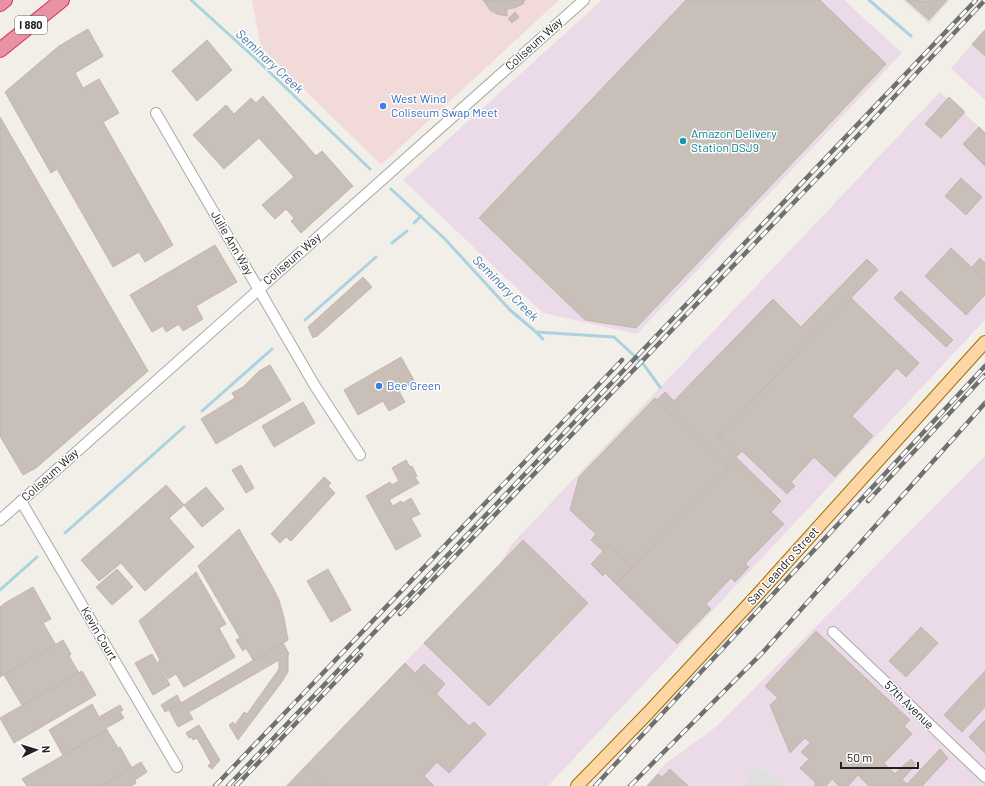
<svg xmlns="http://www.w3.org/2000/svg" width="985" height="786" font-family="Barlow,sans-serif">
<rect width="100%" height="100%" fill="#f2efe9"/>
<polygon fill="#e0dfdf" points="755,765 785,786 743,786"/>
<polygon fill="#f2dad9" points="252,0 559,0 381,165 261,47"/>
<g fill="#ebdbe8">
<polygon points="602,0 844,0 902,53 637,334 543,313 403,180"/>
<polygon points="903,0 950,0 929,24"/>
<polygon points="985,30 985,100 951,68"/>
<polygon points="940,92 985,132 985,320 548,786 285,786 500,564 512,544"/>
<polygon points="985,456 985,786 785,786 755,765 743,786 646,786 666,763 716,727"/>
</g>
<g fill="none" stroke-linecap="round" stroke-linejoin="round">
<g stroke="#aad3df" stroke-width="3">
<polyline points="191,0 256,59 370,169"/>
<polyline points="869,0 911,36"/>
<polyline points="391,189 444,238 510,310 536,332 614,337 644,365 660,387"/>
<polyline points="414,223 421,216"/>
<polyline points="392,243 407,231"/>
<polyline points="305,320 376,257"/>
<polyline points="536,332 543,339"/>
<polyline points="202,411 272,349"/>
<polyline points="65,533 184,427"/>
<polyline points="0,590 37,557"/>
</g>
</g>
<g fill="#c7bfb8" stroke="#c4b6ab">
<polygon points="483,0 525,0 523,4 514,8 507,9 507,16 497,14 490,10"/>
<polygon points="686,0 820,0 886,64 636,328 585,320 479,218"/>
<polygon points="906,0 926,1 947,0 929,20"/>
<polygon points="515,12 519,17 512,23 508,19"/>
<polygon points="88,29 103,56 75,73 83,88 99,79 119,113 103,122 173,245 145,262 139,252 113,267 57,169 51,173 5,92 59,46"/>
<polygon points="985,30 985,56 972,44"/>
<polygon points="207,40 232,70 197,101 172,71"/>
<polygon points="263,96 316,156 322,151 353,186 301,233 291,221 294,218 286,209 275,219 262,205 294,177 259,138 224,169 193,135 226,105 234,114 251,98 256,103"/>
<polygon points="949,97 965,112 941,138 925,124"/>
<polygon points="0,117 148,371 36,468 23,475 0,436"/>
<polygon points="979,127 985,133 985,166 963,144"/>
<polygon points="961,178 982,197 966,215 945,196"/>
<polygon points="215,245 237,282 196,306 203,319 183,331 179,324 166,332 163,326 152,332 130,295"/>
<polygon points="951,248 985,280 985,295 966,315 925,276"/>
<polygon points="980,258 985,263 985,280 972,267"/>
<polygon points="867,259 878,270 718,436 738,455 726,468 666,409 773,299 801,327"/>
<polygon points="363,277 372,287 316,337 315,336 313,338 308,327"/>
<polygon points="901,291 953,340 946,347 894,298"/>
<polygon points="851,298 919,363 906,377 897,368 852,416 873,436 835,477 814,457 791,482 795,486 787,494 742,451 738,455 718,436"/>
<polygon points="401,357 415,382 399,391 405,402 389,411 383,401 358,415 344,390"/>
<polygon points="270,365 291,400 216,444 201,419 235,398 232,393 243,387 259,371"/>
<polygon points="665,392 674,401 666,409 657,400"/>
<polygon points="655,398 728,469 632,567 609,545 603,551 591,540 596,534 570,510 579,477"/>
<polygon points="303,402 315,423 274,447 262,426"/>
<polygon points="736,457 781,501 771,512 784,524 745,564 749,567 735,582 731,578 706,604 711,609 677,644 616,584 728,469 726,468"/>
<polygon points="406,460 410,467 412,466 417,476 415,477 419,483 389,500 393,506 401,501 403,503 411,498 420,514 411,518 421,536 396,550 366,496 390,482 392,485 399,481 392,468"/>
<polygon points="241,465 254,488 246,493 232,470"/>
<polygon points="324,477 331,483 328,486 335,493 291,541 286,537 280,543 271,534"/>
<polygon points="166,485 184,505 169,518 194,547 145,591 121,563 99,581 81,560"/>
<polygon points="206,487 224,509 202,527 184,505"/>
<polygon points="239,529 272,586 279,600 284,618 288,640 253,660 246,648 243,651 236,640 240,638 198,566"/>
<polygon points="523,540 588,603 489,706 424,643"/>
<polygon points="609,545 632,567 616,584 605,573 603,576 591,564"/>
<polygon points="117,569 133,587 112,605 96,587"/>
<polygon points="328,569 351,610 331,622 307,581"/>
<polygon points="196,572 226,624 219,628 235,657 184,687 176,674 168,679 158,662 160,660 139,621"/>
<polygon points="33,587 51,619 43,623 56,645 0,677 0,607 5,603"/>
<polygon points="921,627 938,643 906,677 889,661"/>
<polygon points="816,631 910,720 904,726 912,734 884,763 895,774 907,762 908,763 911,759 916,764 902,780 907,784 940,749 948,758 922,786 869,786 858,775 848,786 839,786 832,779 826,786 814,786 816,783 800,768 809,759 801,752 810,743 805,738 790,753 770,705 778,698 765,686"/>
<polygon points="63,640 71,654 69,656 79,673 22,705 4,675"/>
<polygon points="283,643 289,654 288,654 288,672 281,683 238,740 229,725 233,722 235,725 244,712 247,714 279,669 279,660 189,712 193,719 178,727 169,710"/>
<polygon points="152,654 170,685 153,695 135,663"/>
<polygon points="405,663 469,726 474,722 486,734 449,773 437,762 424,776 434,786 328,786 307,765"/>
<polygon points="424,664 445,684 436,694 415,673"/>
<polygon points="82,671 96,695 14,743 0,718"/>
<polygon points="985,671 985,707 962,732 944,715"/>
<polygon points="177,695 181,703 165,712 161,705"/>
<polygon points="92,704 99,717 120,705 123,710 120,712 124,718 106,728 107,730 63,755 49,730"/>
<polygon points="985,720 985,753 969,737"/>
<polygon points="199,725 220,760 212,769 208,766 211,763 197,738 193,740 191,737 189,738 186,733"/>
<polygon points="107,730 118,748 120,747 132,768 101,786 27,786 22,779"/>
<polygon points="141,762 147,772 135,780 136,783 131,786 101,786"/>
<polygon points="307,765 328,786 287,786"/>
<polygon points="670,769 688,786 647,786 658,774 662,777"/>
</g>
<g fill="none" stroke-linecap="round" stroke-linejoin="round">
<defs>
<g id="minor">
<polyline points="156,113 315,386 360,455"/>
<polyline points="21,501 177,767"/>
<polyline points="0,520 584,0"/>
<polyline points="833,632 985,777"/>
</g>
<polyline id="major" points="577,786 648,713 758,594 985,342"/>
<g id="highway">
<polyline points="0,4 5,0"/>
<polyline points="0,50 62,0"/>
</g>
</defs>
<use href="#minor" stroke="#a9a9a9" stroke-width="12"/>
<use href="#major" stroke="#a06b00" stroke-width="14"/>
<use href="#highway" stroke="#dc2a67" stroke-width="16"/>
<use href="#minor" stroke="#fff" stroke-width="10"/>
<use href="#major" stroke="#fcd6a4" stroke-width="12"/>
<use href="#highway" stroke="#e892a2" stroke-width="14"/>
<defs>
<g id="rail">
<polyline points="868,501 985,375"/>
<polyline points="400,614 868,125 985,0"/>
<polyline points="215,786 622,360"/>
<polyline points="228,786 976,0"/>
<polyline points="236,786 361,655"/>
<polyline points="595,786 985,366"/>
<polyline points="630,786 764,651 985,403"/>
</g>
</defs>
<use href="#rail" stroke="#707070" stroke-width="4.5"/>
<use href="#rail" stroke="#fff" stroke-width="3" stroke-dasharray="9" stroke-linecap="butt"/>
</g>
<g fill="#3f7fe0" stroke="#fff" stroke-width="1.5">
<circle cx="383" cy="106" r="4"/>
<circle cx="379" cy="386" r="4"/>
</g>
<circle fill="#0f9aa8" stroke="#fff" stroke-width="1.5" cx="683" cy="141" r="4"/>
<g text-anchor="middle" stroke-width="3" stroke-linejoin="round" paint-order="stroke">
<rect fill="#fff" stroke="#646464" stroke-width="1" x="15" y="16" width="32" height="18" rx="3"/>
<g font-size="11" font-weight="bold" fill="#222">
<text x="31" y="29">I 880</text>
</g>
<g font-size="12" fill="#222" stroke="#fff">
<text transform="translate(534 44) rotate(-42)" y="4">Coliseum Way</text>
<text transform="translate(232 243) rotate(60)" y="4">Julie Ann Way</text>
<text transform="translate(292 259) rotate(-41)" y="4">Coliseum Way</text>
<text transform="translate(50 475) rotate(-42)" y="4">Coliseum Way</text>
<text transform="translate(783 566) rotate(-48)" y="4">San Leandro Street</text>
<text transform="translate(99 634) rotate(60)" y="4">Kevin Court</text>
<text transform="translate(909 705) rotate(44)" y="4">57th Avenue</text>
</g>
<g font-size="12" fill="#366cbe" stroke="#fff" text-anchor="start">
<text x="391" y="103">West Wind<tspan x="391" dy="14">Coliseum Swap Meet</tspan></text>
<text x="387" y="390">Bee Green</text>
</g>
<g font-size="12" fill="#0d838f" stroke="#fff" text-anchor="start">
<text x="691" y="138">Amazon Delivery<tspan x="691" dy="14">Station DSJ9</tspan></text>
</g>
<g font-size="13" font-style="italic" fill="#4a7aab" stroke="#fff">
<text transform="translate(270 61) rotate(43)" y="5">Seminary Creek</text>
<text transform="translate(506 288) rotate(45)" y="5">Seminary Creek</text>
</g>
</g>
<g transform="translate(36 750) rotate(86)" stroke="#ffffff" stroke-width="3" paint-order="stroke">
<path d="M0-3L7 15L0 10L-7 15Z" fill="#222222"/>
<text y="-6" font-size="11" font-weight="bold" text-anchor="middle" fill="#222222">N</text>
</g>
<path d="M841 762v6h77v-6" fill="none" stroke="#222222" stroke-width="2"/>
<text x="847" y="762" font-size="12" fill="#222222" stroke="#ffffff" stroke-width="3" paint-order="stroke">50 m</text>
</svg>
